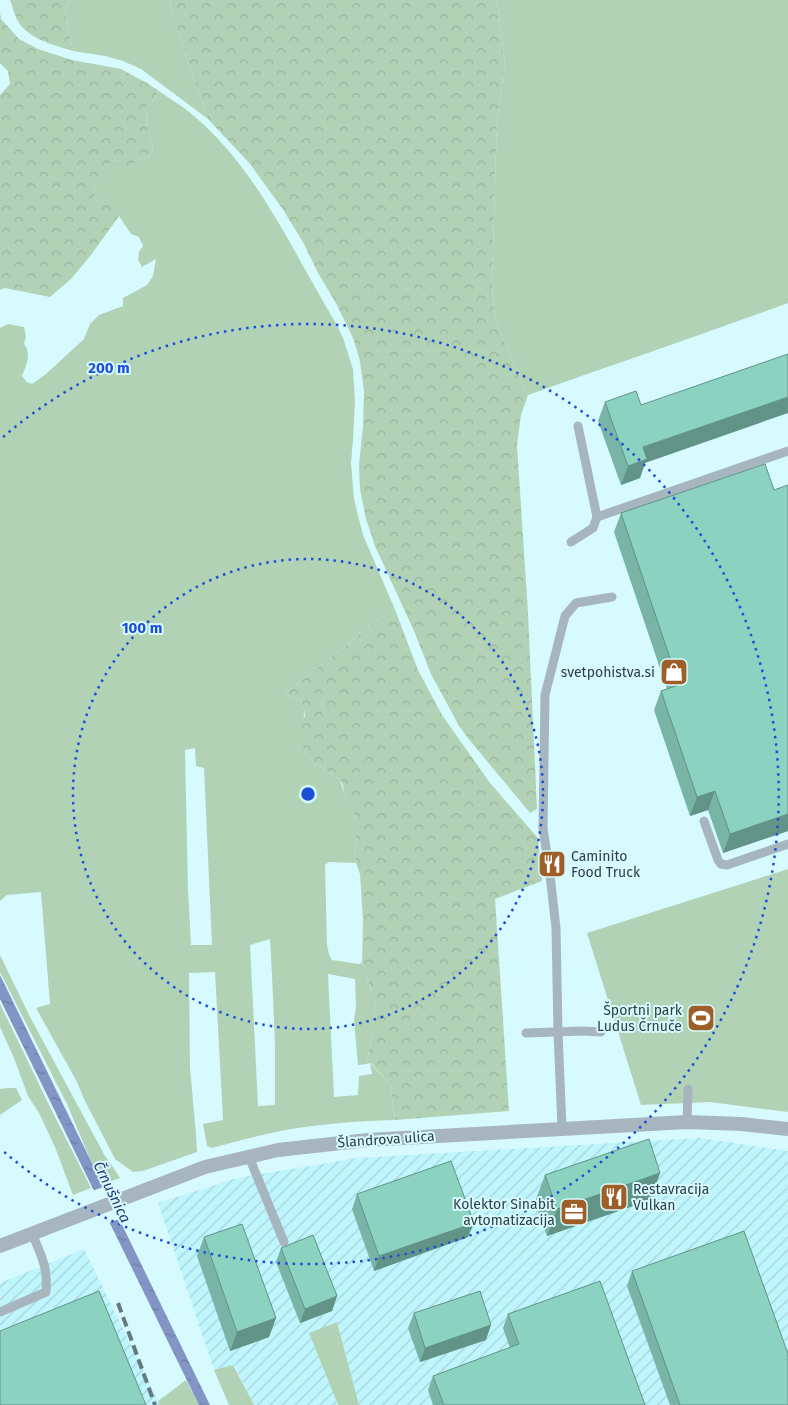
<svg xmlns="http://www.w3.org/2000/svg" width="788" height="1405" font-family="'Fira Sans',sans-serif">
<defs>
<pattern id="industrial-furrows" width="10" height="10" patternUnits="userSpaceOnUse" patternTransform="scale(1.25)"><rect width="10" height="10" fill="#bff5fd"/><path d="M-1 1l2-2M0 10L10 0M9 11l2-2" fill="none" stroke="#a4d3da"/></pattern>
<pattern id="forest-crowns" width="20" height="18" patternUnits="userSpaceOnUse" patternTransform="scale(1.25)"><rect width="20" height="18" fill="#b2d2b5"/><path d="M2 6a3 3 0 1 1 6 0M12 15a3 3 0 1 1 6 0" fill="none" stroke="#99b59d"/></pattern>
<pattern id="water-ripples" width="26" height="14" patternUnits="userSpaceOnUse" patternTransform="scale(1.25)"><rect width="26" height="14" fill="#8295c5"/><path d="M2 4q2-2 4 0t4 0M15 11q2-2 4 0t4 0" fill="none" stroke="#6b7ba2"/></pattern>
</defs>
<rect width="100%" height="100%" fill="#d7faff"/>
<g fill="url(#industrial-furrows)">
<polygon points="700,1138 788,1151 788,1405 359,1405 337,1322 309,1333 338,1405 254,1405 234,1365 214,1370 158,1203 237,1178 357,1158"/>
<polygon points="84,1249 160,1405 0,1405 0,1283"/>
</g>
<g fill="#b2d2b5" fill-rule="evenodd">
<polygon points="71,0 170,0 171,13 208,119 141,69 123,61 105,56 73,51 65,9"/>
<path d="M495,0H788V303C702,335 615,364 528,395L495,320L492,286L497,120L505,64L498,8Z"/>
<path d="M159,91C167,97 176,102 184,108C256,163 291,250 337,325L343,338L353,369L355,401L353,440L351,463L354,499L363,535L394,607L285,694L300,700L304,709L303,748L314,763L340,780L344,793L359,820L355,845L356,863L329,862L325,865L327,945L329,954L332,960L359,964L362,963L366,969V976L374,997L375,1014L367,1064L358,1065L354,1020L356,1007L355,979L328,974L334,1097L358,1095L359,1076L372,1074L370,1063L390,1084L395,1120C357,1121 318,1124 280,1131C257,1136 235,1142 212,1148L207,1146L203,1124L223,1120L215,972L189,973L190,1068L196,1134L197,1152L143,1171L133,1172L115,1159L84,1099L77,1082L36,1008L50,1004L41,892L7,895L0,901V328L8,324L24,327L26,337L24,344C32,353 26,366 22,376L27,382L32,384L46,374L84,339L90,324L99,315L123,306V298L147,285L153,276L156,259L142,267L138,260L139,252L143,246L139,237L131,234L119,216L98,202L93,191C98,177 101,164 117,160L128,165L140,159L152,155L153,146L147,129L146,108ZM195,748L196,766L204,768L212,945H191L188,890L185,750ZM270,939L272,975L275,1043V1105L258,1106L250,945Z"/>
<polygon points="788,869 788,1112 710,1102 641,1105 587,933"/>
<polygon points="0,955 30,1017 105,1156 113,1167 120,1178 101,1185 67,1104 0,972"/>
<polygon points="0,1004 51,1109 91,1188 73,1195 55,1147 39,1113 28,1096 14,1058 0,1027"/>
<polygon points="9,1088 16,1088 22,1100 0,1115 0,1089"/>
<polygon points="337,1322 359,1405 338,1405 309,1333"/>
<polygon points="233,1365 254,1405 229,1405 214,1370"/>
<polygon points="186,1380 199,1405 160,1405 158,1401"/>
</g>
<g fill="url(#forest-crowns)">
<path d="M10,0H71L65,9L73,51C52,44 24,39 15,15C13,10 12,5 10,0Z"/>
<polygon points="170,0 495,0 498,8 505,64 497,120 492,286 495,320 528,395 521,415 517,445 528,613 537,809 530,813 467,737 458,724 431,674 414,631 375,546 366,519 360,489 359,465 363,426 364,391 360,361 353,338 337,305 318,273 304,244 284,211 250,164 208,119 171,13"/>
<path d="M0,12L1,19L19,39L38,49L72,60L121,69L147,83L159,91L146,108L147,129L153,146L152,155L140,159L128,166L117,160C102,164 98,177 93,191L98,202L112,205L119,216L91,255L71,279L50,297L5,288L0,290V95L10,84L8,71L0,63Z"/>
<polygon points="394,607 418,670 442,715 490,783 538,838 542,881 495,899 509,1111 395,1120 390,1084 371,1063 367,1064 375,1014 374,997 366,976 366,969 362,963 363,920 360,874 356,863 355,845 358,820 344,793 343,785 340,780 314,763 303,748 296,724 305,717 304,709 300,700 285,694"/>
</g>
<polygon fill="url(#water-ripples)" points="0,975 210,1405 199,1405 0,999"/>
<polygon fill="#d7faff" points="106,1186 122,1218 108,1223 92,1191"/>
<g fill="none" stroke-linecap="round" stroke-linejoin="round">
<g stroke="#a7b5be" stroke-width="9">
<polyline points="597,517 788,451"/>
<polyline points="571,542 593,528 597,517 578,426"/>
<polyline points="704,821 718,860 721,864 727,865 788,844"/>
<polyline points="526,1033 582,1031 601,1032"/>
<polyline points="687,1122 688,1089"/>
<polyline points="562,1128 558,1032 556,928 550,875 543,828 545,695 565,616 576,603 612,597"/>
<polyline points="249,1157 284,1242"/>
<path d="M0,1312L46,1292C48,1266 41,1256 32,1233"/>
</g>
<polyline stroke="#a7b5be" stroke-width="14" points="0,1246 205,1167 278,1150 368,1140 687,1122 741,1124 788,1129"/>
<polyline stroke="#637b7e" stroke-width="4" stroke-dasharray="10 5" stroke-linecap="butt" points="118,1303 155,1405"/>
</g>
<g fill="#78b5a6">
<polygon points="605,402 645,463 640,478 621,485 598,421"/>
<polygon points="788,485 788,831 723,853 708,810 690,816 654,710 661,691 667,689 614,532 621,513 774,490"/>
<polygon points="660,1173 650,1200 547,1236 535,1202 545,1175"/>
<polygon points="357,1194 468,1237 374,1271 352,1209"/>
<polygon points="204,1237 276,1318 269,1337 230,1351 197,1256"/>
<polygon points="281,1248 337,1296 332,1311 300,1323 276,1262"/>
<polygon points="632,1271 788,1405 670,1405 627,1286"/>
<polygon points="414,1313 486,1340 420,1362 408,1328"/>
<polygon points="508,1314 645,1405 433,1405 428,1390 433,1376 510,1348 503,1328"/>
</g>
<g fill="#619387">
<polygon points="788,397 788,413 645,463 640,478 621,485 628,466 643,447"/>
<polygon points="715,791 708,810 690,816 697,797"/>
<polygon points="788,814 788,831 723,853 730,834"/>
<polygon points="660,1173 650,1200 547,1236 557,1209"/>
<polygon points="474,1223 468,1237 374,1271 379,1256"/>
<polygon points="337,1296 332,1311 300,1323 305,1309"/>
<polygon points="276,1318 269,1337 230,1351 237,1332"/>
<polygon points="491,1325 486,1340 420,1362 425,1348"/>
</g>
<g fill="#8bd2c1" stroke="#619387">
<polygon points="788,354 788,397 643,447 647,459 628,466 605,402 636,391 641,405"/>
<polygon points="765,464 774,490 788,485 788,814 730,834 715,791 697,797 661,691 679,685 621,513"/>
<polygon points="649,1139 660,1173 557,1209 545,1175"/>
<polygon points="451,1161 474,1223 379,1256 357,1194"/>
<polygon points="242,1224 276,1318 237,1332 204,1237"/>
<polygon points="744,1231 788,1354 788,1405 680,1405 632,1271"/>
<polygon points="313,1235 337,1296 305,1309 281,1248"/>
<polygon points="600,1281 645,1405 444,1405 433,1376 519,1344 508,1314"/>
<polygon points="99,1291 146,1405 0,1405 0,1331"/>
<polygon points="480,1291 491,1325 425,1348 414,1313"/>
</g>
<g fill="none" stroke="#1d4ed8" stroke-width="2.5" stroke-dasharray="2.5 5">
<circle cx="308" cy="794" r="235"/>
<path d="M3 437A470 470 0 1 1 3 1151"/>
</g>
<defs>
<symbol id="shop-square" viewBox="-11 -11 22 22"><rect x="-9" y="-9" width="18" height="18" rx="4" fill="#9e5e28" stroke="#d7faff"/><path d="M-5-2.5h2.3a2.7 3.5 0 0 1 5.4 0H5L5.5 6h-11ZM-1.5-2.5h3a1.5 2.3 0 0 0-3 0Z" fill="#fff"/></symbol>
<symbol id="restaurant-square" viewBox="-11 -11 22 22"><rect x="-9" y="-9" width="18" height="18" rx="4" fill="#9e5e28" stroke="#d7faff"/><path d="M-5-6h1v4h1v-4h1v4h1v-4h1v5L-1.5 .5V6h-2V.5L-5-1ZM5-6V6H3V1.5H1.5Q1.5-4 5-6Z" fill="#fff"/></symbol>
<symbol id="stadium-square" viewBox="-11 -11 22 22"><rect x="-9" y="-9" width="18" height="18" rx="4" fill="#9e5e28" stroke="#d7faff"/><path d="M0-5a6.5 5 0 1 0 0 10a6.5 5 0 1 0 0-10ZM-3.5-1.8h7v3.6h-7Z" fill="#fff"/></symbol>
<symbol id="office-square" viewBox="-11 -11 22 22"><rect x="-9" y="-9" width="18" height="18" rx="4" fill="#9e5e28" stroke="#d7faff"/><path d="M-6-3h4V-5.5h4V-3h4V5H-6ZM-1-4.5V-3h2v-1.5ZM-6 0V1H6V0Z" fill="#fff"/></symbol>
</defs>
<g fill-rule="evenodd">
<use href="#shop-square" x="658" y="656" width="32" height="32"/>
<use href="#restaurant-square" x="536" y="848" width="32" height="32"/>
<use href="#stadium-square" x="685" y="1002" width="32" height="32"/>
<use href="#restaurant-square" x="598" y="1181" width="32" height="32"/>
<use href="#office-square" x="558" y="1196" width="32" height="32"/>
</g>
<g text-anchor="middle" stroke-width="4" stroke-linejoin="round" paint-order="stroke">
<g font-size="14" fill="#2d3f42" stroke="#d7faff" text-anchor="end">
<text x="655" y="677">svetpohistva.si</text>
<text x="571" y="861" text-anchor="start">Caminito<tspan x="571" dy="16">Food Truck</tspan></text>
<text x="682" y="1015">Športni park<tspan x="682" dy="16">Ludus Črnuče</tspan></text>
<text x="633" y="1194" text-anchor="start">Restavracija<tspan x="633" dy="16">Vulkan</tspan></text>
<text x="555" y="1209">Kolektor Sinabit<tspan x="555" dy="16">avtomatizacija</tspan></text>
</g>
<g font-size="14" fill="#2d3f42" stroke="#d7faff">
<text transform="translate(386 1139) rotate(-4)" y="5">Šlandrova ulica</text>
</g>
<g font-size="15" font-style="italic" fill="#283b77" stroke="#d7faff">
<text transform="translate(112 1192) rotate(64)" y="5">Črnušnica</text>
</g>
</g>
<circle cx="308" cy="794" r="8" fill="#1d4ed8" stroke="#d7faff" stroke-width="2.5"/>
<g font-size="15" text-anchor="middle" font-weight="bold" fill="#1d4ed8" stroke="#d7faff" stroke-width="4" stroke-linejoin="round" paint-order="stroke">
<text x="109" y="373">200 m</text>
<text x="142" y="633">100 m</text>
</g>
</svg>
